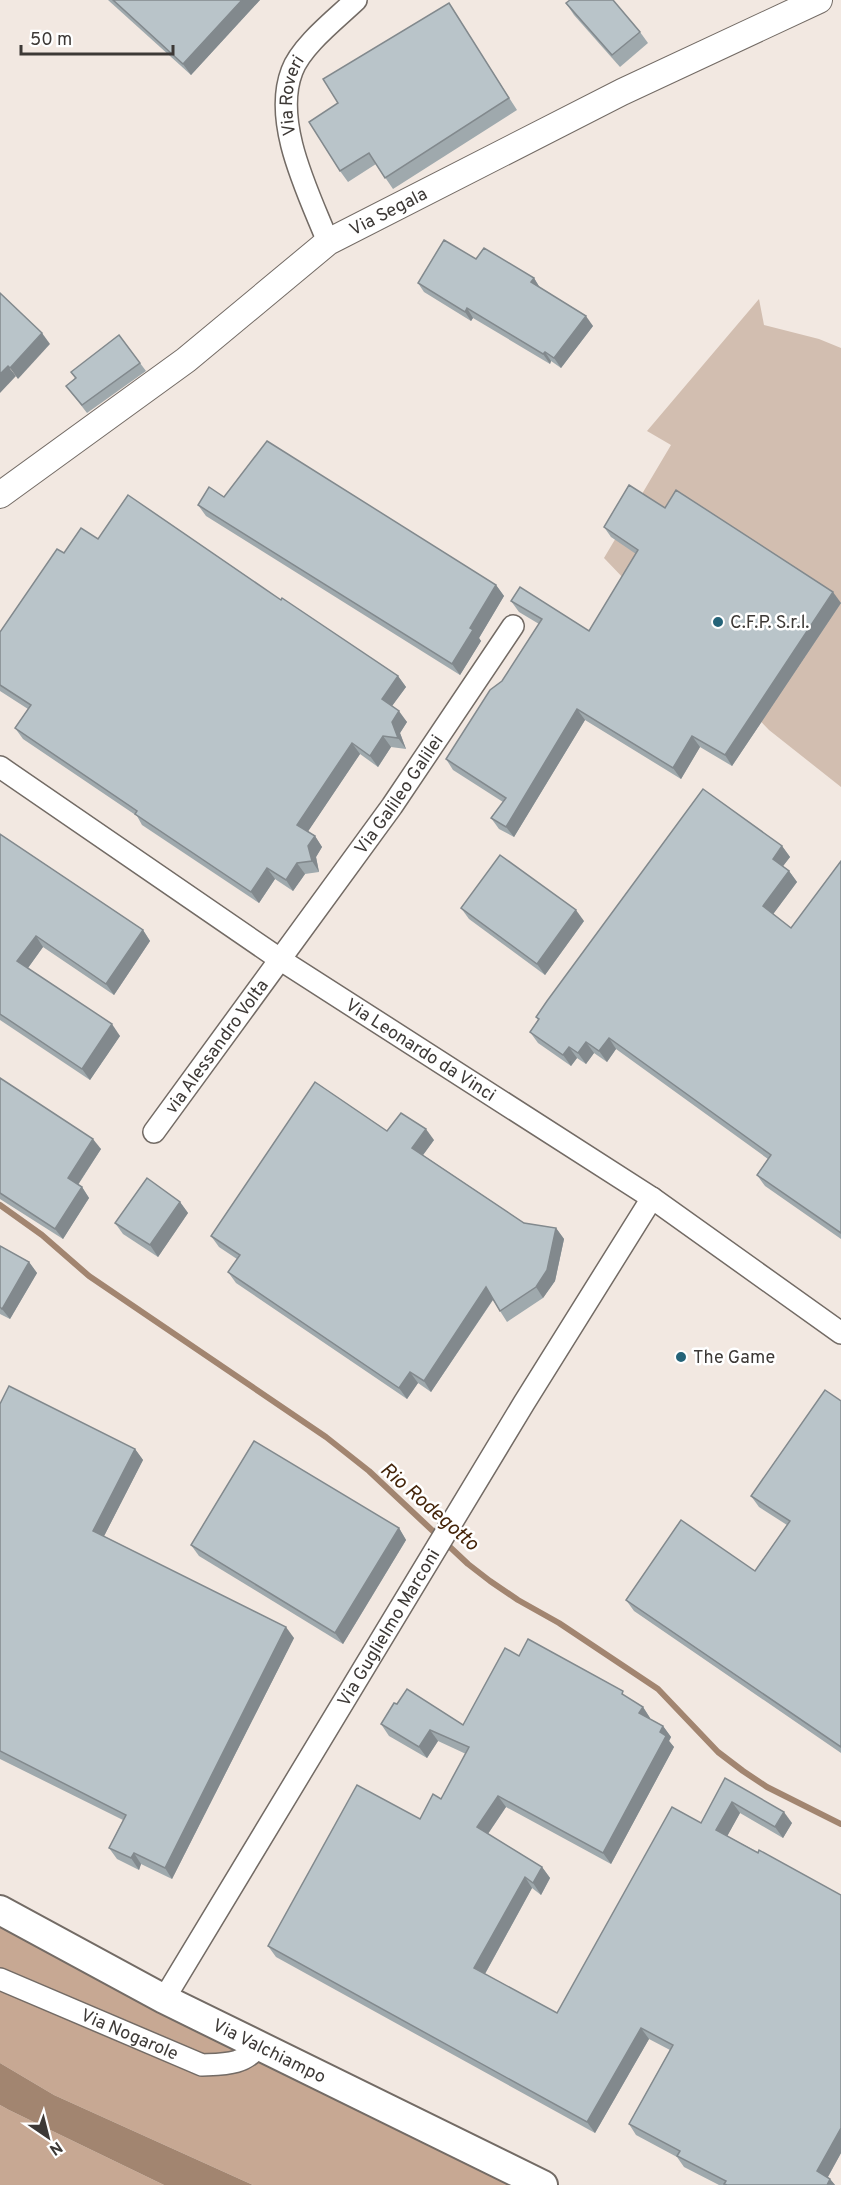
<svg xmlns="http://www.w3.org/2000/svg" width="841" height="2185" font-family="Overpass,sans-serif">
<rect width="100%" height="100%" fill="#f2e8e1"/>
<polygon fill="#d2beb0" points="759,299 764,325 819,339 841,348 841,787 769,730 604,558 671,445 647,431"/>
<g fill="#c7a893">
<polygon points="0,1911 549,2185 253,2185 54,2095 0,2063"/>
<polygon points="0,2105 9,2110 164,2185 0,2185"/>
</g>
<polygon fill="#a28570" points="0,2063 54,2095 253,2185 164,2185 9,2110 0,2105"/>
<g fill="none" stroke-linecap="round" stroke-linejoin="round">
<polyline stroke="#a28570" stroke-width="6" points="0,1205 42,1235 89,1276 326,1437 369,1471 468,1564 490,1581 518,1600 559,1623 658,1689 718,1752 743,1771 767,1787 841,1824"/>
<defs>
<g id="minor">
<path id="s1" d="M328,242C309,194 272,123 292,71C301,46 336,19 356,0"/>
<path id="s2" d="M0,767L281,960L652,1198L841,1333"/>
<path id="s3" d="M154,1132L392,806L513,626"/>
<path id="s4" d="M0,1979L202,2065C225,2064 245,2065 259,2045"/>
<path id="s5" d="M164,1999L524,1403L652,1198"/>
</g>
<g id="tertiary">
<path id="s6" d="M0,495L186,360L328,242L622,92L819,0"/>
</g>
<g id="secondary">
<path id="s7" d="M0,1910L164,1999L543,2185"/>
</g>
</defs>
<use href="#minor" stroke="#736b65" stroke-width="24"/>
<use href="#tertiary" stroke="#736b65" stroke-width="28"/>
<use href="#secondary" stroke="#736b65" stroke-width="32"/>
<use href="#minor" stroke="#fff" stroke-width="21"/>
<use href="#tertiary" stroke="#fff" stroke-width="26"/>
<use href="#secondary" stroke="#fff" stroke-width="28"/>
</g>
<g fill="#9fa9ad">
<polygon points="108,0 260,0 191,75"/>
<polygon points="566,3 640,32 648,43 620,67 574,15"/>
<polygon points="456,15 517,110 393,189 376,164 348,182 340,171 338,103"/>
<polygon points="476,259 534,278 540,288 593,326 561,368 551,361 550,364 473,318 471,321 424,292 418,283"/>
<polygon points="140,363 146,371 87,413 66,386 75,378 71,372"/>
<polygon points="224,497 496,585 504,596 479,638 481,641 460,675 206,516 198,505"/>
<polygon points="665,508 841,603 732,766 700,747 681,779 585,720 514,837 499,829 491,818 503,802 453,770 446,759 502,681 539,624 519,612 511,601 589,631 636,554 611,537 604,527"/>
<polygon points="98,539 281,600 398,676 406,687 392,706 407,722 400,733 406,749 391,747 378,767 360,754 308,831 315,836 322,847 316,857 319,872 305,874 293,891 275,879 259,903 142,825 137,816 23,739 15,728 28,709 0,691 0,632 64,553"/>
<polygon points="0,834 143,930 150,941 114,995 43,947 28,968 120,1036 90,1080 0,1020"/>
<polygon points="782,846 790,857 783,866 789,871 797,882 773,914 791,928 841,861 841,1239 765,1186 757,1175 768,1159 616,1049 607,1062 594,1053 586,1064 577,1058 571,1066 538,1043 530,1032 538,1020 536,1017"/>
<polygon points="461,908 584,921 545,975 469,919"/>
<polygon points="0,1078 101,1149 78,1185 82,1187 89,1198 63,1239 0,1199"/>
<polygon points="387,1131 434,1140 423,1155 524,1223 556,1228 564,1239 555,1281 543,1298 507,1322 493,1300 431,1392 418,1383 407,1399 236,1283 228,1272 237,1259 219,1247 211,1236"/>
<polygon points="180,1202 188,1213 158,1257 123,1234 115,1223"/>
<polygon points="0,1246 29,1262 37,1273 10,1319 0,1314"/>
<polygon points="841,1401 841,1753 634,1611 626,1600 755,1571 787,1525 759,1507 751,1496"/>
<polygon points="0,1404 135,1449 143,1460 104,1536 294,1638 172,1879 141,1864 139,1870 117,1859 109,1848 123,1820 0,1759"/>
<polygon points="399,1528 406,1540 343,1644 199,1556 191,1545"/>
<polygon points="519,1656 627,1698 643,1707 650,1718 650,1719 663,1726 671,1737 669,1741 674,1747 611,1864 506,1807 488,1834 542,1867 550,1878 541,1895 532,1888 485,1974 557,2013 701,1823 725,1778 792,1823 783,1838 740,1813 727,1836 841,1895 841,2153 828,2177 835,2185 719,2185 684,2167 677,2157 636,2135 629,2124 670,2050 649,2039 595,2133 276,1957 268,1946 420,1819 441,1799 466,1754 438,1741 427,1758 389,1736 381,1724 463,1725"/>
</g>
<g fill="#82898d">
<polygon points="242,0 260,0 191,75 183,64"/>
<polygon points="534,278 540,288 531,282"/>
<polygon points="467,308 473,318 471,321 465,312"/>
<polygon points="586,316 593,326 561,368 554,358"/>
<polygon points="42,333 50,344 18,379 10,368"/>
<polygon points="545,352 551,361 550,364 543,354"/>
<polygon points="8,366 16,376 0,393 0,374"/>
<polygon points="496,585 504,596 479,638 481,641 460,675 452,664 470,628"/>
<polygon points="833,592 841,603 732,766 725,755"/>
<polygon points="398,676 406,687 389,710 382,699"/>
<polygon points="577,709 585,720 514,837 506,827"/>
<polygon points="399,711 407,722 400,733 406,749 398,738 392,722"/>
<polygon points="383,736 391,747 378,767 370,756"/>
<polygon points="692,736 700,747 681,779 673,768"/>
<polygon points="352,743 360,754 305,836 297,825"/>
<polygon points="315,836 322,847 316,857 319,872 312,861 308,846"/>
<polygon points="782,846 790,857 780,870 773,859"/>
<polygon points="297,863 305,874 293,891 286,880"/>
<polygon points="267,868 275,879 259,903 251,892"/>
<polygon points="789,871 797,882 771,917 763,906"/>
<polygon points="576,910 584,921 545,975 537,964"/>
<polygon points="143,930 150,941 114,995 106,984"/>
<polygon points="36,936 43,947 25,972 17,961"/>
<polygon points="112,1024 120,1036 90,1080 82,1069"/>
<polygon points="609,1038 616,1049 607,1062 599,1051"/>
<polygon points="586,1042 594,1053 586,1064 578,1053"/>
<polygon points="569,1047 577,1058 571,1066 563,1055"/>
<polygon points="426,1129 434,1140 420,1159 412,1148"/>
<polygon points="93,1139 101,1149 75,1189 68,1178"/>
<polygon points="82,1187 89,1198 63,1239 55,1229"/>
<polygon points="180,1202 188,1213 158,1257 150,1245"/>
<polygon points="556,1228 564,1239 555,1281 543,1298 536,1287"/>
<polygon points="29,1262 37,1273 10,1319 2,1309"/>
<polygon points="486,1287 494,1298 431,1392 424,1381"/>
<polygon points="410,1372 418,1383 407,1399 399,1388"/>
<polygon points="135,1449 143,1460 101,1542 93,1531"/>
<polygon points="399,1528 406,1540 343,1644 335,1633"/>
<polygon points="286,1627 294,1638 172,1879 165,1868"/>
<polygon points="643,1707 650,1718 647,1724 639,1713"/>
<polygon points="663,1726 671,1737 669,1741 674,1747 611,1864 603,1853"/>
<polygon points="430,1730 438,1741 427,1758 419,1747"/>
<polygon points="498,1796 506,1807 485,1838 477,1827"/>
<polygon points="732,1802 740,1813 724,1842 716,1830"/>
<polygon points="784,1812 792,1823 783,1838 775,1827"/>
<polygon points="134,1853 141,1864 139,1870 131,1858"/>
<polygon points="542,1867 550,1878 541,1895 533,1883"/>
<polygon points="525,1877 532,1888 482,1979 474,1968"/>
<polygon points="641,2028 649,2039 595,2133 587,2122"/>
<polygon points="841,2128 841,2153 825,2182 817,2171"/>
<polygon points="830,2179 835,2185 827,2185"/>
</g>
<g fill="#b9c4c9" stroke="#82898d" stroke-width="1.5">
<polygon points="113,0 242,0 183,64"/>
<polygon points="570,0 613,0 640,32 612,55 566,3"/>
<polygon points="449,3 509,98 385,178 369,153 340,171 309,122 338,103 323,79"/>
<polygon points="444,240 476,259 484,248 534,278 531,282 586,316 554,358 545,352 543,354 467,308 465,312 418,283"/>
<polygon points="0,293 42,333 10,368 8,366 0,374"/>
<polygon points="119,335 140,363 82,405 66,386 76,378 71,372"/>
<polygon points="267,441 496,585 470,628 473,630 452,664 198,505 209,487 224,497"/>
<polygon points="629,485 665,508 676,490 833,592 725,755 692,736 673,768 577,709 506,827 491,818 506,798 446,759 490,690 502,681 542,619 511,601 520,587 589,631 638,550 604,527"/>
<polygon points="128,495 281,600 282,598 398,676 382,699 399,711 392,722 398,738 383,736 370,756 352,743 297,825 315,836 308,846 312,861 297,863 286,880 267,868 251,892 135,814 137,811 15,728 31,705 0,685 0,632 57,549 64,553 81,528 98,539"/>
<polygon points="703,789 782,846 773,859 789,871 763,906 791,928 841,861 841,1233 757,1175 771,1155 609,1038 599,1051 586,1042 578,1053 569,1047 563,1055 530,1032 539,1019 536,1017 547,1001"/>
<polygon points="0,834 143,930 106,984 36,936 17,961 112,1024 82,1069 0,1014"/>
<polygon points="500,855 576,910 537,964 461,908"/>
<polygon points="0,1078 93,1139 68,1178 82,1187 55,1229 0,1193"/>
<polygon points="315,1082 387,1131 401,1113 426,1129 412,1148 524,1223 556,1228 547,1270 536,1287 500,1311 486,1287 424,1381 410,1372 399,1388 228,1272 240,1255 211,1236"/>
<polygon points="147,1178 180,1202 150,1245 115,1223"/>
<polygon points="0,1246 29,1262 2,1309 0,1307"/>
<polygon points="9,1386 135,1449 93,1531 286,1627 165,1868 134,1853 131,1858 109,1848 126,1815 0,1751 0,1404"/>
<polygon points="825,1390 841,1401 841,1747 626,1600 681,1520 755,1571 790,1521 751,1496"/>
<polygon points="254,1441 399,1528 335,1633 191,1545"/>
<polygon points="528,1639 623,1691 622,1694 643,1707 639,1713 663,1726 660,1732 666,1736 603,1853 498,1796 477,1827 542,1867 533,1883 525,1877 474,1968 557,2013 672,1807 701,1823 725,1778 784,1812 775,1827 732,1802 716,1830 758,1853 759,1850 841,1895 841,2128 817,2171 830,2179 827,2185 727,2185 724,2184 726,2181 677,2156 680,2151 629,2124 673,2045 641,2028 587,2122 268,1946 357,1785 420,1819 433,1794 441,1799 469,1747 430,1730 419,1747 381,1724 394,1703 397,1704 407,1689 463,1725 505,1648 519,1656"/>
</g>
<g fill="#246378" stroke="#fff" stroke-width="2">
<circle cx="718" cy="622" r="6"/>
<circle cx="681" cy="1357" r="6"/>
</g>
<g text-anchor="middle" stroke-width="5" stroke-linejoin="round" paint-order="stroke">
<g font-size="18" fill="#3d3936" stroke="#fff">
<text dy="6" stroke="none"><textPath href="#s1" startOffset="154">Via Roveri</textPath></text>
<text dy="6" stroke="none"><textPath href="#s6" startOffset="482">Via Segala</textPath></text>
<text dy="6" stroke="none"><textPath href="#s3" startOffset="417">Via Galileo Galilei</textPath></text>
<text dy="6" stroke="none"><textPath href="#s3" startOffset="106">via Alessandro Volta</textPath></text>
<text dy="6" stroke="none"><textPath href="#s2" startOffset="507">Via Leonardo da Vinci</textPath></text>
<text dy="6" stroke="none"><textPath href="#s5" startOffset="434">Via Guglielmo Marconi</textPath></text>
<text dy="6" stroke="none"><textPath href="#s4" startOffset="141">Via Nogarole</textPath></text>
<text dy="6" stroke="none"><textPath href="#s7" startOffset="304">Via Valchiampo</textPath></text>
</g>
<g font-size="18" fill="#3d3936" stroke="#fff" text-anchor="start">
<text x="730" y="628">C.F.P. S.r.l.</text>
<text x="693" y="1363">The Game</text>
</g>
<g font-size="20" font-style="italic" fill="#45250a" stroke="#fff">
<text transform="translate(430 1506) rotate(41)" y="7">Rio Rodegotto</text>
</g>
</g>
<g transform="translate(48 2137) rotate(145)" stroke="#ffffff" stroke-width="4.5" paint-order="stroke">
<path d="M0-4.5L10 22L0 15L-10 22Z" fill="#3d3936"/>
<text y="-9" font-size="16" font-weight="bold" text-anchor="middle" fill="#3d3936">N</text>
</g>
<path d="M21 45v9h152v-9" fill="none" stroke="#3d3936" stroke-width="3"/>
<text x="30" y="45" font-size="18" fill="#3d3936" stroke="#ffffff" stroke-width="4.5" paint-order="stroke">50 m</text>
</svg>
